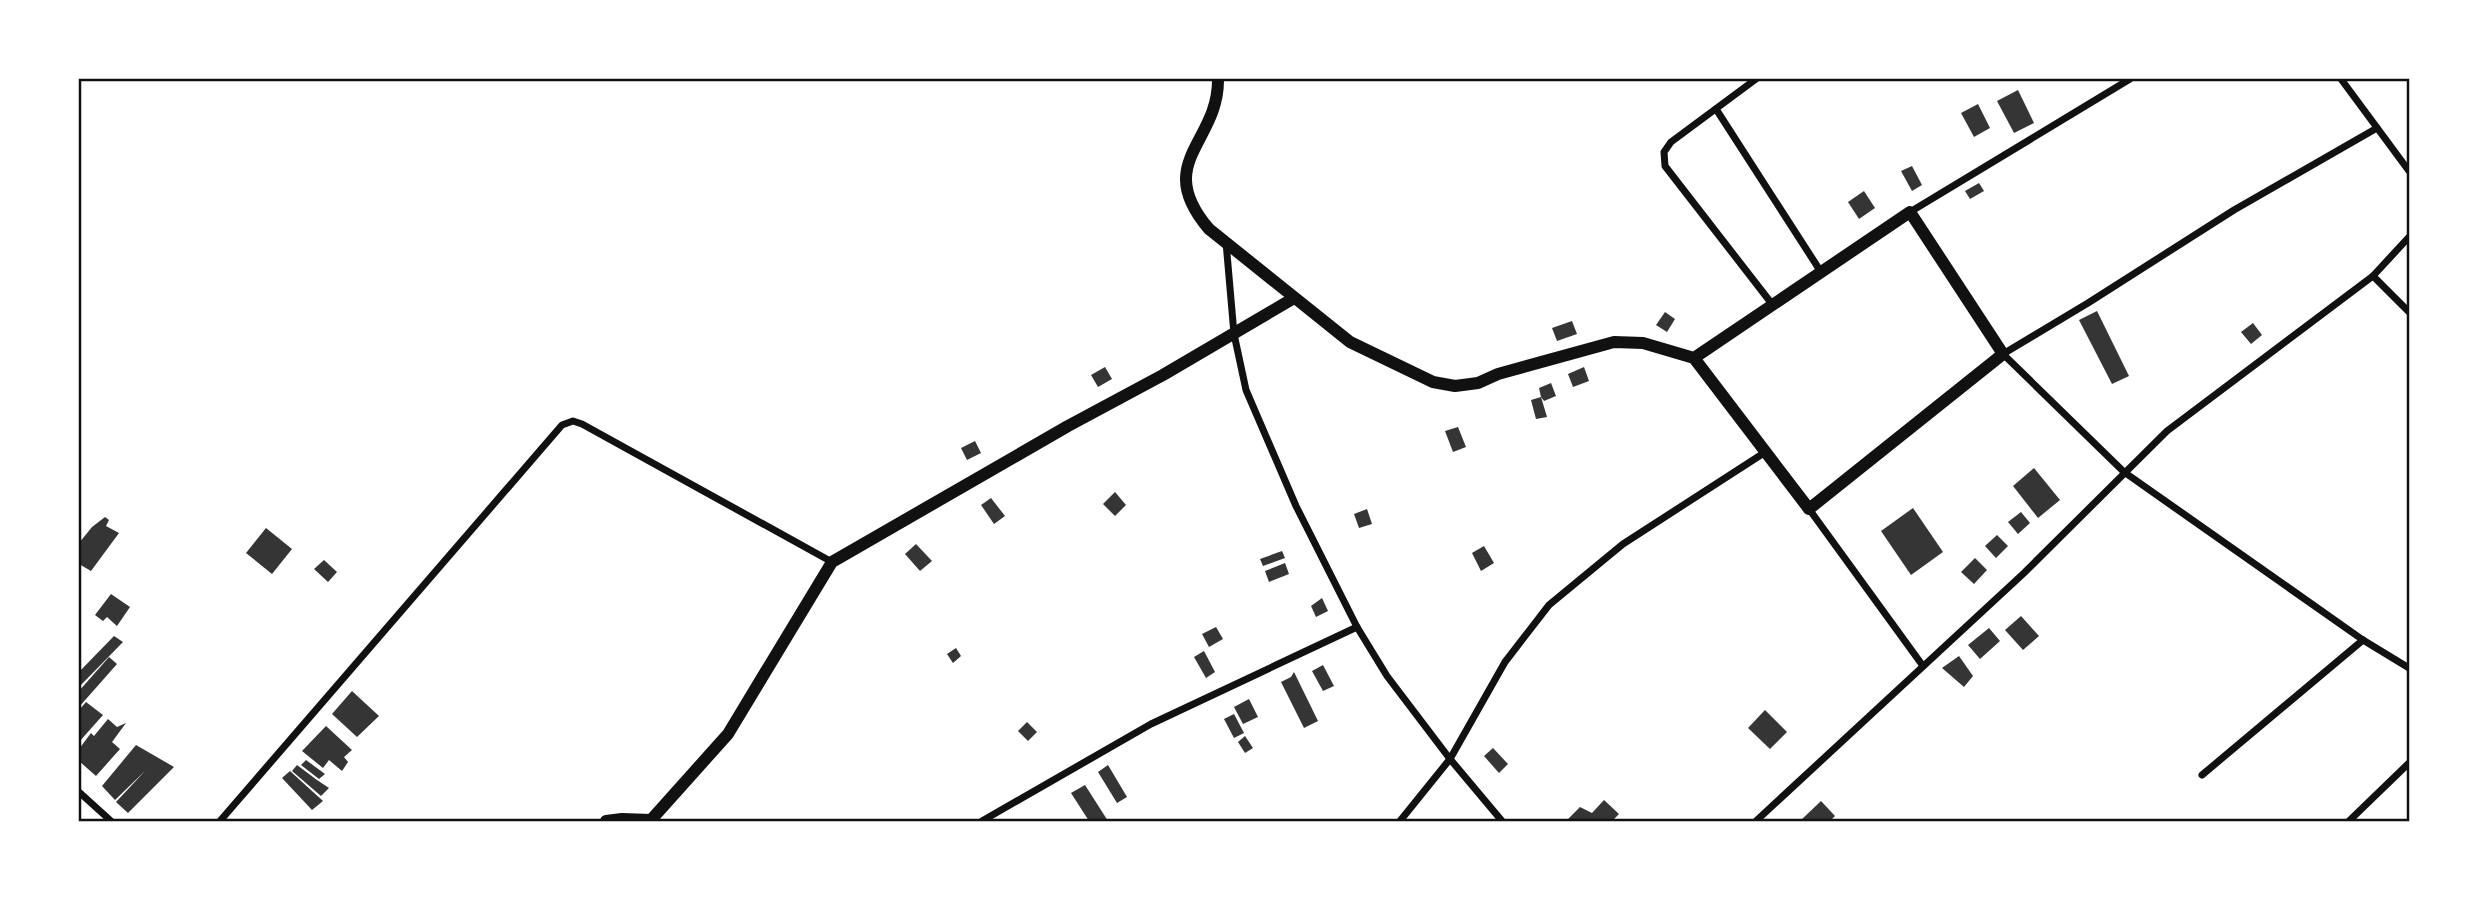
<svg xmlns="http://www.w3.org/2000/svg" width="2488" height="900" font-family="'Source Serif 4',serif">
<rect width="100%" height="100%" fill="#fff"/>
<g fill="#353535">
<polygon points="2018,90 2034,123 2014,133 1997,101"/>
<polygon points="1978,104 1990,128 1974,137 1961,113"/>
<polygon points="1912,166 1922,185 1912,191 1901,171"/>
<polygon points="1979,183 1984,191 1970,199 1965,191"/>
<polygon points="1864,191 1875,208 1859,219 1848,202"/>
<polygon points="2097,311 2129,376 2112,384 2079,320"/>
<polygon points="1665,312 1675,319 1667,332 1656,325"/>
<polygon points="1572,321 1577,334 1557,341 1552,328"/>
<polygon points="2253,323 2262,335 2251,344 2241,332"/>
<polygon points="1105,367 1112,379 1098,387 1091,375"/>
<polygon points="1584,367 1589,381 1573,387 1568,374"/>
<polygon points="1551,383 1556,396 1544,401 1541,397 1547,417 1536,419 1531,400 1541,397 1539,388"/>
<polygon points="1458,427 1466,447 1453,452 1445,431"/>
<polygon points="975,441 981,453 967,460 961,448"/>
<polygon points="2034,468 2060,500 2038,518 2013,486"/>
<polygon points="1115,492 1126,505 1115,516 1103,504"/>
<polygon points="991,498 1005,516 994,524 981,505"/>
<polygon points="1913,508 1943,552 1911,575 1881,531"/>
<polygon points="1367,509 1372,524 1359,528 1354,514"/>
<polygon points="2021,512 2030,523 2018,534 2008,522"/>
<polygon points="105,517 109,520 106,526 119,533 91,571 79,564 79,543 92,527"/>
<polygon points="266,528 292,549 272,574 246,553"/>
<polygon points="1997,535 2008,546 1996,558 1985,546"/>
<polygon points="916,544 932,561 920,571 905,554"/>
<polygon points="1484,546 1494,563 1481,571 1472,553"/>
<polygon points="1282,551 1285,558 1263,566 1260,559"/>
<polygon points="1975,558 1987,570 1974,584 1961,572"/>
<polygon points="324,560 337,572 328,582 314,569"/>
<polygon points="1285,563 1289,574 1269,582 1265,571"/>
<polygon points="111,594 130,607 117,626 107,617 103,621 95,615"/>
<polygon points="1322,598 1328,611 1316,617 1311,606"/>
<polygon points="2021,616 2039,636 2023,650 2005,630"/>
<polygon points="1216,627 1223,639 1209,647 1202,634"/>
<polygon points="1989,628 2000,641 1980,659 1968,645"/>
<polygon points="114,636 123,642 79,687 79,672"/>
<polygon points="956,648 961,656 953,663 947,654"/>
<polygon points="1204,651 1215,672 1206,678 1194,657"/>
<polygon points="1959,656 1973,676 1964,687 1942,668"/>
<polygon points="109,657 117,664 79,707 79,691"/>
<polygon points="1323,665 1334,686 1323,691 1312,671"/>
<polygon points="1294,672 1318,721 1304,728 1281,682 1291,677"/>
<polygon points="352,691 379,716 357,737 332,714"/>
<polygon points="1249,699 1258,717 1243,724 1234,707"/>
<polygon points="86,702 103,715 79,742 79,710"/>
<polygon points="1765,710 1787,732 1770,749 1748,728"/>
<polygon points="1234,714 1244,733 1234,738 1224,719"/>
<polygon points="108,719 117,727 126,723 112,742 120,749 96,776 79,761 79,749 91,733 94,736"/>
<polygon points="1027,722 1037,732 1028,741 1018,731"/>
<polygon points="326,726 352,750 344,757 348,762 342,771 329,760 323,768 302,751"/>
<polygon points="1245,736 1253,748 1245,753 1238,742"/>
<polygon points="136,745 174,767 128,813 116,802 145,771 115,800 102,786"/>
<polygon points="1493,748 1508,764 1499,773 1484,756"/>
<polygon points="306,760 325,774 319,779 301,765"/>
<polygon points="297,765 317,780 329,788 321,796 292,771"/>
<polygon points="1108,765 1127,797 1117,803 1098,772"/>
<polygon points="290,771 323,801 312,810 282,778"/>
<polygon points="1085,785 1108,821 1089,821 1071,793"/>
<polygon points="1604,800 1619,814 1612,821 1566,821 1580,807 1592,813"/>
<polygon points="1821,801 1835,816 1830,821 1800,821"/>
</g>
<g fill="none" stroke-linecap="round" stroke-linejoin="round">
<g stroke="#111" stroke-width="7">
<polyline points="1756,79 1671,142 1664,152 1665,166 1772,304"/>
<polyline points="2341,79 2409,171"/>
<polyline points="1716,109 1821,272"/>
<polyline points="2377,128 2234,210 2088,303 2003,354 2124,472 2363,640 2409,668"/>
<polyline points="1910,212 2130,79"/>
<polyline points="1226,242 1234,334 1246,390 1296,506 1357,627 1387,676 1450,759 1502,821"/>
<polyline points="2373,276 2409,312"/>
<polyline points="1809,509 1923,666"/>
<polyline points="2202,775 2363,640"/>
<polyline points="79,792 111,821"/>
<polyline points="220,821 562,425 573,421 582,424 832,562"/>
<polyline points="982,821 1151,724 1357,627"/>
<polyline points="1400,821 1450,759 1505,662 1549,605 1623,544 1767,451"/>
<polyline points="1756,821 2024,573 2167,431 2373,276 2409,237"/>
<polyline points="2349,821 2409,763"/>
</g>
<g stroke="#111" stroke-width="12">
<path d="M1218,79C1219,143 1152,162 1209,229L1350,342L1433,382L1455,386L1478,383L1498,374L1614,342L1643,343L1694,358L1809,509L2003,354L1910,212L1694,358"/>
<polyline points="606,821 622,819 651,820 728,734 832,562 1068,426 1163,375 1294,298"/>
</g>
</g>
<rect width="2488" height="900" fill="none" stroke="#ffffff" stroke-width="161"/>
<rect x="80" y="80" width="2328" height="740" fill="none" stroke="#111" stroke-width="2.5"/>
</svg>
